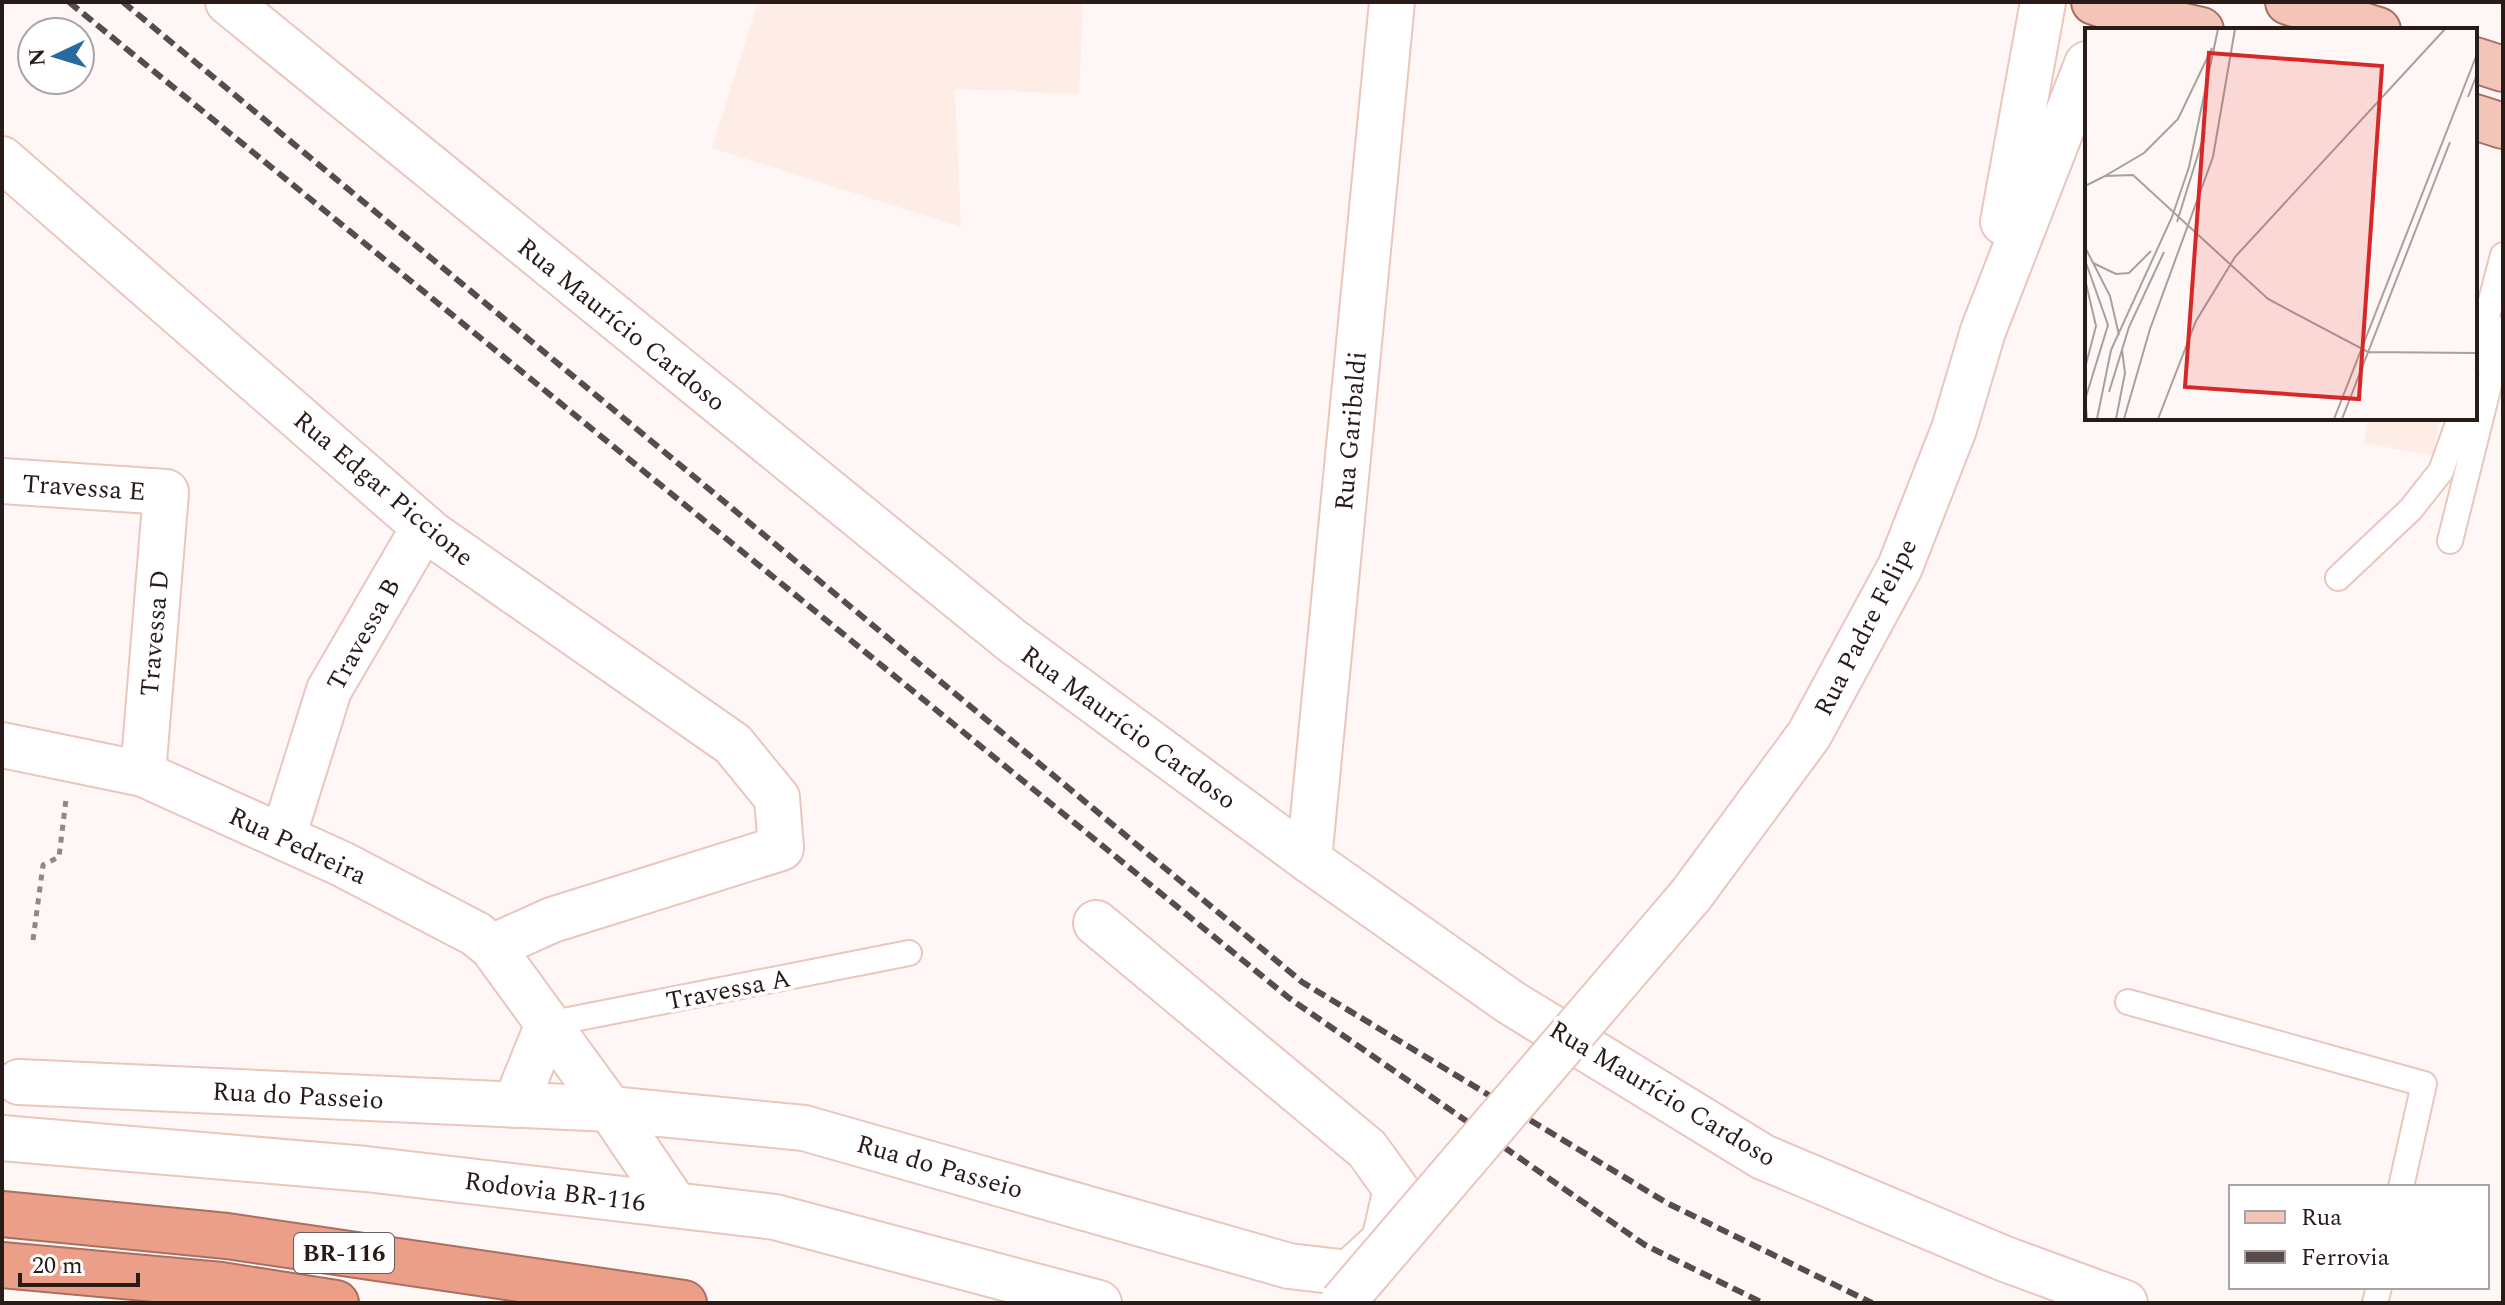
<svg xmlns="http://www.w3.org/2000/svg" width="2505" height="1305" font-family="Spectral,serif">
<rect width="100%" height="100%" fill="#fff7f5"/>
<g fill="#feece6">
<polygon points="758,2 1083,2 1079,94 955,89 961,227 712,148"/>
<polygon points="2369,418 2440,418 2432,455 2363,443"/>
</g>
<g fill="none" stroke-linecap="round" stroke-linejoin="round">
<defs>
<g id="service">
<polyline points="2475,362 2503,255"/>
<polyline points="2450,541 2503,329"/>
<polyline points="2338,578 2411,509 2441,471 2460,418"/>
<polyline points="2128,1002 2424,1084 2401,1187"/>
<polyline points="548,1024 909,953"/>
<polyline points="2375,1303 2379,1287"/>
</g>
<g id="minor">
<polyline points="2,159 432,534 733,744 777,798 781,848 552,920 492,947"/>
<polyline points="2,481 166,492 143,774"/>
<polyline points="2,745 143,774 342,864 476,934 492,947 610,1109 675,1205"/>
<polyline points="283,837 329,690 424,527"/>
<polyline points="1309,860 1392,2"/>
<polyline points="19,1082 610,1109 804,1128 1289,1266 1349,1273 1384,1241 1396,1189 1367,1149 1096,923"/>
<polyline points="515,1105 548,1024"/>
</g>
<g id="secondary">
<polyline points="228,2 1011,640 1309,860 1510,1002 1763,1157 2005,1259 2125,1303"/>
<polyline points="2003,222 2043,2"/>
<polyline points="1691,895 1809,735 1900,567 1954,429 1983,331 2087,64"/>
<polyline points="2,1138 366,1169 775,1217 1099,1303"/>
</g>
<g id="primary">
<polyline points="2094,2 2127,13 2201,30"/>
<polyline points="2288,2 2378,30"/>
<polyline points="2475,60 2503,69"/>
<polyline points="2475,117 2503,126"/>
</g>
<g id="motorway">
<polyline points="2,1214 227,1236 684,1303"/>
<polyline points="2,1265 221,1285 336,1303"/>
</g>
</defs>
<use href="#service" stroke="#eac6bc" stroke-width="28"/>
<use href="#minor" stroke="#eac6bc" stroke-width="48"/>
<use href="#secondary" stroke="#eac6bc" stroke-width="48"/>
<use href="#primary" stroke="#a77061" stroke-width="48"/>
<use href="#motorway" stroke="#a77061" stroke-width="48"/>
<polyline stroke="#928785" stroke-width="5" stroke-dasharray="6 6" stroke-linecap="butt" points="33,940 43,865 59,857 66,799"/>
<use href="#service" stroke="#fff" stroke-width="24"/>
<use href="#minor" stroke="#fff" stroke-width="44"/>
<use href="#secondary" stroke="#fff" stroke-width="44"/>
<use href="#primary" stroke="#f3c5b8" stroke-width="44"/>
<use href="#motorway" stroke="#eb9e88" stroke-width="44"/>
<g stroke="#574c49" stroke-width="6" stroke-dasharray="12 6" stroke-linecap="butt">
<polyline points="69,2 1289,998 1645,1245 1763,1303"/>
<polyline points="123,2 1302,982 1667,1203 1872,1303"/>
</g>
<defs>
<polyline id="secondary-bridge" points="1342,1303 1691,895"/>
</defs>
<use href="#secondary-bridge" stroke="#eac6bc" stroke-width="48" stroke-linecap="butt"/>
<use href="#secondary-bridge" stroke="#fff" stroke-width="44"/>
</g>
<g text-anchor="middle" stroke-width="8" stroke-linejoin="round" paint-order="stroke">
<rect fill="#fff" stroke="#685f5d" stroke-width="2" x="294" y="1233" width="100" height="40" rx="6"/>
<g font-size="24" font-weight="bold" fill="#281b18">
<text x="344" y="1261">BR-116</text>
</g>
<g font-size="26" fill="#281b18" stroke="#fff">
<text transform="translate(622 324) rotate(39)" y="9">Rua Maurício Cardoso</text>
<text transform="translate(1350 431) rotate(-85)" y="9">Rua Garibaldi</text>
<text transform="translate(84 487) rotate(4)" y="9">Travessa E</text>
<text transform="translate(384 488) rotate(40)" y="9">Rua Edgar Piccione</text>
<text transform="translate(1865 627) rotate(-63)" y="9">Rua Padre Felipe</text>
<text transform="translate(154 633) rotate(-85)" y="9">Travessa D</text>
<text transform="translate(363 634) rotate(-61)" y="9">Travessa B</text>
<text transform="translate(1129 727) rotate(36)" y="9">Rua Maurício Cardoso</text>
<text transform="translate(298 845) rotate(25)" y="9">Rua Pedreira</text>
<text transform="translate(728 989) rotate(-11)" y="9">Travessa A</text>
<text transform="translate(1663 1093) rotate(31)" y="9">Rua Maurício Cardoso</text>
<text transform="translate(298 1095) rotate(3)" y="9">Rua do Passeio</text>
<text transform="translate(940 1166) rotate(16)" y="9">Rua do Passeio</text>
<text transform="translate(555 1191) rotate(7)" y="9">Rodovia BR-116</text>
</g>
</g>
<g transform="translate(2085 28)">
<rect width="392" height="392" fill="#fff7f5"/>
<path fill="none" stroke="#a99f9d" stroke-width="2" d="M383,69L392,46M20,148L59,125L93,91L127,20M0,158L20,148L48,147L183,271L283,324L392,325M92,194L120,104M0,219L25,268L34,307M0,232L23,297L0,372M8,235L31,246L44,245L66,223M0,251L11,298L0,340M24,364L44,299L79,224M0,367L2,391M12,391L26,322L87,189L104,139L133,1M31,391L40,345L37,322M39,391L65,301L128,129L150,1M73,391L111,293L150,229L360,1M249,391L392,26M257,391L365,114"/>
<path fill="#d62828" fill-opacity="0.15" stroke="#d62828" stroke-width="4" d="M124,25L297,38L274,371L100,359Z"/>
<rect width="392" height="392" fill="none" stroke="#281b18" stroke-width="4"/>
</g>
<rect width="2505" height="1305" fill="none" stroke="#281b18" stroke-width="8"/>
<rect x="2229" y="1185" width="260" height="104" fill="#ffffff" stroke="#a9a4a3" stroke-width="2"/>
<rect x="2245" y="1211" width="40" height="12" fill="#f3c5b8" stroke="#a9a4a3" stroke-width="2"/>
<text x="2301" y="1225" font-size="24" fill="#281b18">Rua</text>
<rect x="2245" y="1251" width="40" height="12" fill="#574c49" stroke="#a9a4a3" stroke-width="2"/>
<text x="2301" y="1265" font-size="24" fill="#281b18">Ferrovia</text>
<g transform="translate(56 56) rotate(266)"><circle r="38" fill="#ffffff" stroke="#a9a4a3" stroke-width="2"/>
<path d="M0-6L14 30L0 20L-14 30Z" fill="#276aa0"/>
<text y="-12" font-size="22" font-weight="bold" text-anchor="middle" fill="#281b18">N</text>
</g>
<path d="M20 1273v12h118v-12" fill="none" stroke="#281b18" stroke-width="4"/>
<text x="32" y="1273" font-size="24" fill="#281b18" stroke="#ffffff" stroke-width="6" paint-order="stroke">20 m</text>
</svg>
